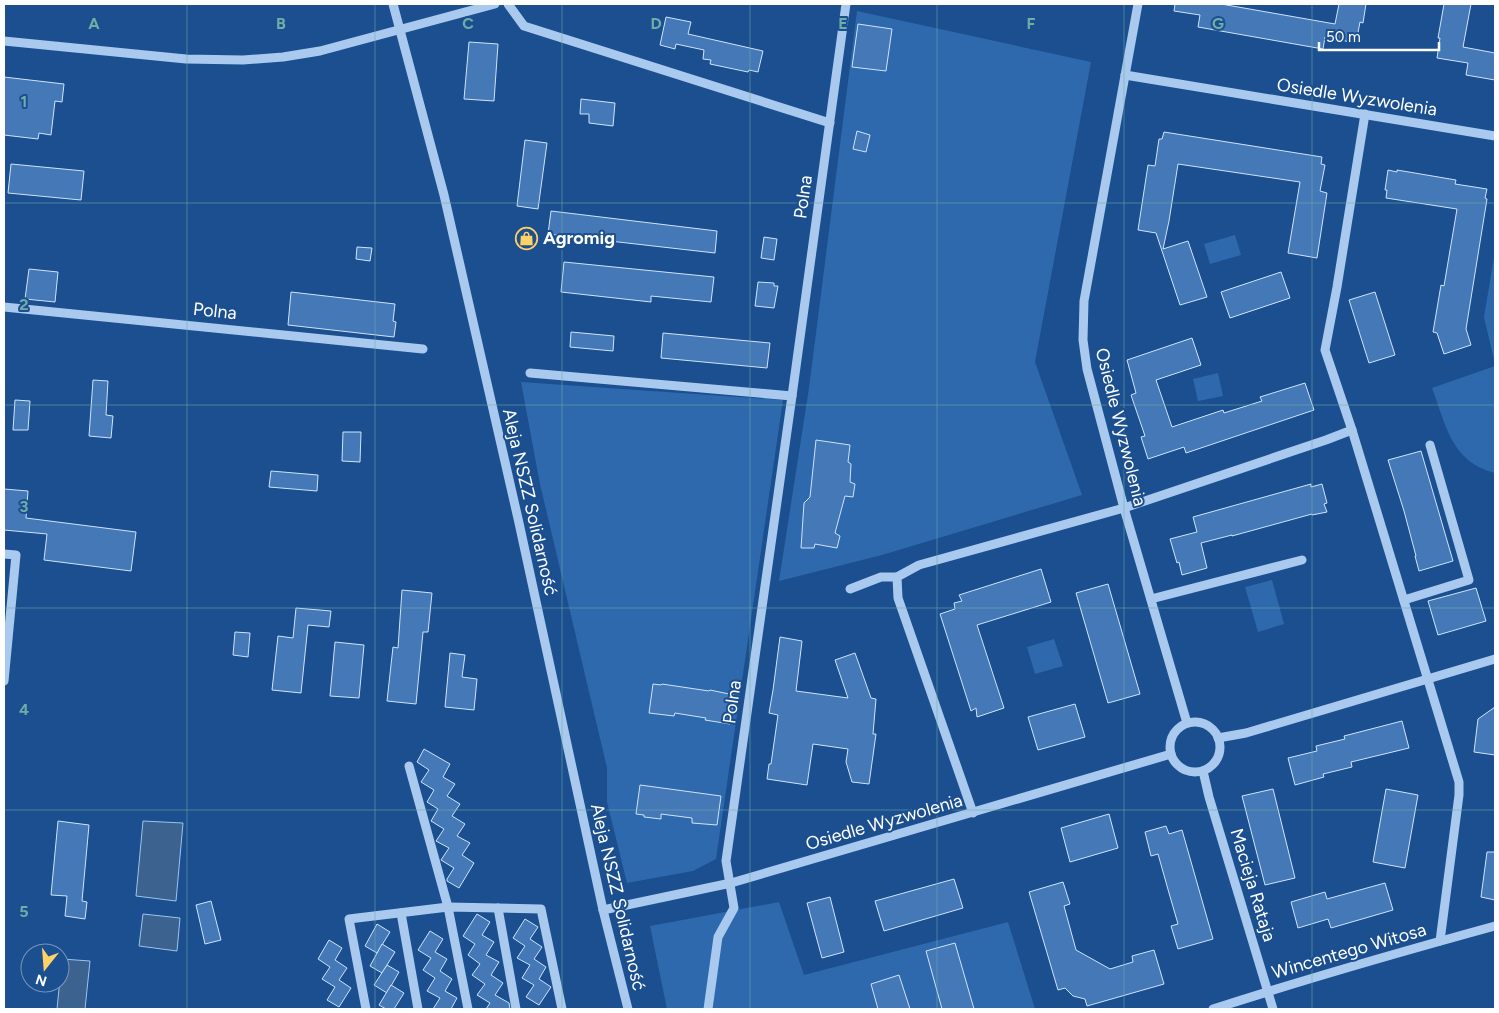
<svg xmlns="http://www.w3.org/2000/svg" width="1499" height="1013" font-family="Figtree,sans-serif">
<rect width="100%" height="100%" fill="#1b4f8f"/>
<g fill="#2e69ad">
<polygon points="857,11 1091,62 1035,362 1082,495 882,555 779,581 809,388"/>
<polygon points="1235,235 1241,255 1210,264 1204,244"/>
<polygon points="1495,251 1495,364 1484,317"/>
<path d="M1495,366V473C1451,462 1446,425 1432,388Z"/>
<polygon points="1218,373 1223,396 1198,401 1193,379"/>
<polygon points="521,382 783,400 716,859 693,871 627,883 607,802 607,768 540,484"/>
<polygon points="1272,580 1284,624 1258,632 1245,587"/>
<polygon points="1054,639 1063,666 1035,674 1027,647"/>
<polygon points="779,902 804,975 1008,922 1035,1009 667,1009 650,926"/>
</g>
<g fill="#3c6290" stroke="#9cc4f0">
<polygon points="143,821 183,823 176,901 136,896"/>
<polygon points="143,914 180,918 177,951 139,946"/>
<polygon points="62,959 90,961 85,1009 57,1009"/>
</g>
<g fill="#4478b7" stroke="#cfe3fa">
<polygon points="1175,4 1221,4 1335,24 1339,4 1366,4 1363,23 1360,22 1356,43 1325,37 1323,49 1198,27 1200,15 1174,11"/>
<polygon points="1444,4 1471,4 1463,47 1495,53 1495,80 1466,75 1468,63 1437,58 1440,38 1438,38"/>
<polygon points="666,17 691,22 688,34 763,51 758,72 749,70 748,72 710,64 711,60 703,59 704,50 676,44 675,49 660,45"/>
<polygon points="858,24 892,29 886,71 852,67"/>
<polygon points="469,42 498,44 494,101 464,99"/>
<polygon points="4,77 64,84 62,102 55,101 51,135 39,133 38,139 4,135"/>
<polygon points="581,99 615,103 613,126 589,123 589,114 580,114"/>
<polygon points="857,131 870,135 866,152 853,149"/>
<polygon points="1164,132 1322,157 1321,164 1325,165 1320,191 1327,193 1317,258 1288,253 1300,182 1178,164 1169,221 1163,249 1188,241 1207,297 1180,305 1156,233 1138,230 1148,165 1155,166 1159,139 1162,139"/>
<polygon points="525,140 547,143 538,209 517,206"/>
<polygon points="11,164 84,171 81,200 8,193"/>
<polygon points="1388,170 1397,172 1397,170 1456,180 1455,184 1487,189 1485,198 1487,199 1466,329 1471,345 1444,354 1437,333 1433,332 1441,285 1444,286 1457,209 1386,198 1387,190 1385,190"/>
<polygon points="551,211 717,231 715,253 548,234"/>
<polygon points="764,237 777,239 774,260 761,258"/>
<polygon points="357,247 372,248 370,261 356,259"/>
<polygon points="564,262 714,277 711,302 651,296 651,302 561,292"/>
<polygon points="29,269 58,272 55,302 25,299"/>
<polygon points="1281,272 1290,298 1230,318 1221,292"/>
<polygon points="758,282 774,283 774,286 778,286 774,308 755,306"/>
<polygon points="291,292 395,304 393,321 396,322 394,337 288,325"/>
<polygon points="1375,292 1395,355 1369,363 1349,300"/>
<polygon points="571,332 614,336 613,351 570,347"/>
<polygon points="663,333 770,343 767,368 661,358"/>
<polygon points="1192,338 1201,365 1156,380 1172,427 1223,410 1224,413 1262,401 1260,397 1305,383 1314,410 1186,453 1184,447 1148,459 1141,437 1145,436 1131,395 1136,393 1127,360"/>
<polygon points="93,380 108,381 106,415 113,416 111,438 89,436"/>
<polygon points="15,400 30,401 28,430 13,430"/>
<polygon points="343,432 361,432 360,462 342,461"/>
<polygon points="816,440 850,445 848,462 851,464 850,482 855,484 853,497 845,496 835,533 840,536 837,548 815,544 814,548 801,548 804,503 810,497"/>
<polygon points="1421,451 1453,561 1419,571 1415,556 1416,556 1404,511 1388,460"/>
<polygon points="271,471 318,475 317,491 269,487"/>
<polygon points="1311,484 1311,487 1322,484 1327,503 1324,504 1327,512 1312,515 1312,514 1232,536 1232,535 1201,543 1207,568 1182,575 1179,562 1177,563 1170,539 1197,532 1193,517"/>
<polygon points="4,489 28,491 26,518 136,532 131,571 44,560 47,534 4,530"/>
<polygon points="1041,569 1051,602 977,625 1004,708 977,717 976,708 971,711 940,614 955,609 954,603 962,601 959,595"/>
<polygon points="1108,584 1140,694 1108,703 1076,593"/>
<polygon points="1476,588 1486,621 1438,635 1428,601"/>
<polygon points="402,590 432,593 428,632 423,632 416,704 387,701 393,647 398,648"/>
<polygon points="296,608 331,611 329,627 308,625 301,693 272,690 278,636 293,638"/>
<polygon points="235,632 250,633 248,657 233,655"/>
<polygon points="780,637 802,641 796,691 848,698 835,660 855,653 871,698 876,699 873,734 876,734 869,784 852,782 846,762 848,749 813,744 807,785 767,779 769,764 771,764 778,715 769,713 773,690"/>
<polygon points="335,642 364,645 359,698 330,696"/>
<polygon points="450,653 465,655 462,677 477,679 474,710 445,707"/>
<polygon points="653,684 661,685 662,684 709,691 710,690 734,695 730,724 705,720 706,718 675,713 674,716 649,713"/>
<polygon points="1075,704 1085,737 1038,750 1028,717"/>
<polygon points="1495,707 1495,755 1474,752 1478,719"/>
<polygon points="1402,721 1409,748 1351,762 1352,767 1323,774 1324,777 1295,785 1288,758 1317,751 1316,746 1345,739 1344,736"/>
<polygon points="424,749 450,764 443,777 455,784 447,796 460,804 452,816 465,824 457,836 470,843 462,855 474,863 459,888 447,881 447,879 454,868 441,860 449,848 436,841 444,829 431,821 438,809 427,802 434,790 421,782 429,770 417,762"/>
<polygon points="640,785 721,796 717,825 692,823 692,818 661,814 661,819 644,817 644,815 636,814"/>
<polygon points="1273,789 1295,878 1265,885 1242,796"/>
<polygon points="1386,789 1418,795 1405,868 1373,862"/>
<polygon points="1109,814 1118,848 1070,862 1061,828"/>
<polygon points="58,821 89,825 82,901 87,902 85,919 65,916 67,896 51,895"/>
<polygon points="1166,826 1169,834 1182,830 1213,939 1178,949 1171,926 1178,924 1169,893 1158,854 1151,856 1145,832"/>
<polygon points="1487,852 1495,852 1495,900 1481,897"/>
<polygon points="954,879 963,908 884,931 875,901"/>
<polygon points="1063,882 1070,904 1064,906 1076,950 1110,969 1133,962 1132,956 1154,950 1164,984 1087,1006 1085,999 1073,996 1065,988 1058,990 1029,892"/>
<polygon points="1385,883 1393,910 1331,928 1328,919 1298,928 1291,902 1325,892 1327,899"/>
<polygon points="830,897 844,952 822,958 807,903"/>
<polygon points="211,901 221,940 205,944 196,905"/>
<polygon points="477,914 490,922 482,935 494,942 486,955 499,962 491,975 503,983 495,995 509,1003 510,1009 486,1009 490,1003 477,995 485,984 472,975 480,964 468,955 475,944 463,936"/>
<polygon points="525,919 538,927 530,939 542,947 534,959 546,967 539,979 551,987 539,1005 526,997 534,985 522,978 530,965 517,958 525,946 513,938"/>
<polygon points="377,924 390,932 377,953 365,946"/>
<polygon points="430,931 443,939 435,952 447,959 440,971 452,979 445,991 457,998 451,1009 433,1009 440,998 427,991 435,978 423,970 431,958 418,950"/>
<polygon points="329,940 342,948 335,960 347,968 339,980 351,988 339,1007 327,1000 335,987 322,979 330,967 318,959"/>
<polygon points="955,943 974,1009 942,1009 926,951"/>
<polygon points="382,944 395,952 382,973 370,966"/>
<polygon points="387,965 399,972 387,993 374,985"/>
<polygon points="899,975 910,1009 878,1009 871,984"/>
<polygon points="391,985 404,993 394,1009 386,1009 379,1005"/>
</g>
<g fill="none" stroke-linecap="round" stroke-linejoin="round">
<g stroke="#a9c9ee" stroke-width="9">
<polyline points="393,4 444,195 519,523 603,910 628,1009"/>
<polyline points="508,4 524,26 830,123"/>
<polyline points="1138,4 1084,301 1083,340 1087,369 1124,508 1187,723"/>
<polyline points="4,41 186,59 243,60 283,57 320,51 495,4"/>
<polyline points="1125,75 1495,136"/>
<polyline points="4,307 423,349"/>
<polyline points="530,373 792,396 726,861 734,908 718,937 708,1009"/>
<polyline points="792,396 846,4"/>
<polyline points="1352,430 1459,782 1459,795 1440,941"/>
<polyline points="4,554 16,555 4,681"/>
<polyline points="850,589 881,577 897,577"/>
<polyline points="1151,599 1302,560"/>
<polyline points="1404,600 1469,580 1430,445"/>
<circle cx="1195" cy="747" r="25"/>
<polyline points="1218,738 1246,733 1495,659"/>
<polyline points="409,766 448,907 468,1009"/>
<polyline points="1203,771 1209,797 1273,1009"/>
<polyline points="973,813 898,598 897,577 919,565 1124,508 1326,440 1352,430 1325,350 1337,287 1365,114"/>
<polyline points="498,908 516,1009"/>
<polyline points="603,910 731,883 1171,754"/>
<polyline points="401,913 418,1009"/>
<polyline points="366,1009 349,919 448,907 541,909 562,1009"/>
<path d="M1213,1009C1306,979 1400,952 1495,926"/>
</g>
</g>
<path fill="none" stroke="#6fada8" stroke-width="1" stroke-opacity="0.55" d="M187,4V1009M375,4V1009M562,4V1009M750,4V1009M937,4V1009M1124,4V1009M1312,4V1009M4,203H1495M4,405H1495M4,608H1495M4,810H1495"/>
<defs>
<symbol id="shop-ring" viewBox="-11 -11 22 22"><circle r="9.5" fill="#1b4f8f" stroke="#ffd166" stroke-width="1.5"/><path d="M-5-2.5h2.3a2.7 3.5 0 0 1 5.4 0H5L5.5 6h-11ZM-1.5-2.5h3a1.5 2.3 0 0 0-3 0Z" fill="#ffd166"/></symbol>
</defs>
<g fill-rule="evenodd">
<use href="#shop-ring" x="514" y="226" width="25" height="25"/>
</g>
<g text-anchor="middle" stroke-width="4" stroke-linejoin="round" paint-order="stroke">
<g font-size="18" fill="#fff" stroke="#1b4f8f">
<text transform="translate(1357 97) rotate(9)" y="6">Osiedle Wyzwolenia</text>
<text transform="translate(803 197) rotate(-82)" y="6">Polna</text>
<text transform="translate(215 311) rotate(6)" y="6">Polna</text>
<text transform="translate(1121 427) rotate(76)" y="6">Osiedle Wyzwolenia</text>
<text transform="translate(530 502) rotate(77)" y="6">Aleja NSZZ Solidarność</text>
<text transform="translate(732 702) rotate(-82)" y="6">Polna</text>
<text transform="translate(884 822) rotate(-16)" y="6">Osiedle Wyzwolenia</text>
<text transform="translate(1253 885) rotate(73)" y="6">Macieja Rataja</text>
<text transform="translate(618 897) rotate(77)" y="6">Aleja NSZZ Solidarność</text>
<text transform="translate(1349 951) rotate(-16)" y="6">Wincentego Witosa</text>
</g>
<g font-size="18" font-weight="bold" fill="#fff" stroke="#1b4f8f" text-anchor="start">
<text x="543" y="244">Agromig</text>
</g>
</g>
<g font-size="16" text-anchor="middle" font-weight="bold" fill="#6fada8" stroke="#1b4f8f" stroke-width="4" stroke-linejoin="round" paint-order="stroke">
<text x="94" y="29">A</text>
<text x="281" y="29">B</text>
<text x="468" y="29">C</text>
<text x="656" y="29">D</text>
<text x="843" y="29">E</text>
<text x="1031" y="29">F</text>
<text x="1218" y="29">G</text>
<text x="24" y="107">1</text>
<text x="24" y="310">2</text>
<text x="24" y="512">3</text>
<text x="24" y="715">4</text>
<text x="24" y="917">5</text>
</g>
<rect width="1499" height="1013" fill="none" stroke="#ffffff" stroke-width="10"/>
<g transform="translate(45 968) rotate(197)"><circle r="24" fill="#1b4f8f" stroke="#7695bc"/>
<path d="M0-4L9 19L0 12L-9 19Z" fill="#ffd166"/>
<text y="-8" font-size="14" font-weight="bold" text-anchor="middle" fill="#ffffff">N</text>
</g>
<path d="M1319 42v8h120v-8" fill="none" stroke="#ffffff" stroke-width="2.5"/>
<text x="1326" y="42" font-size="15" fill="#ffffff" stroke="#1b4f8f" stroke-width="4" paint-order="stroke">50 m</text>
</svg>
